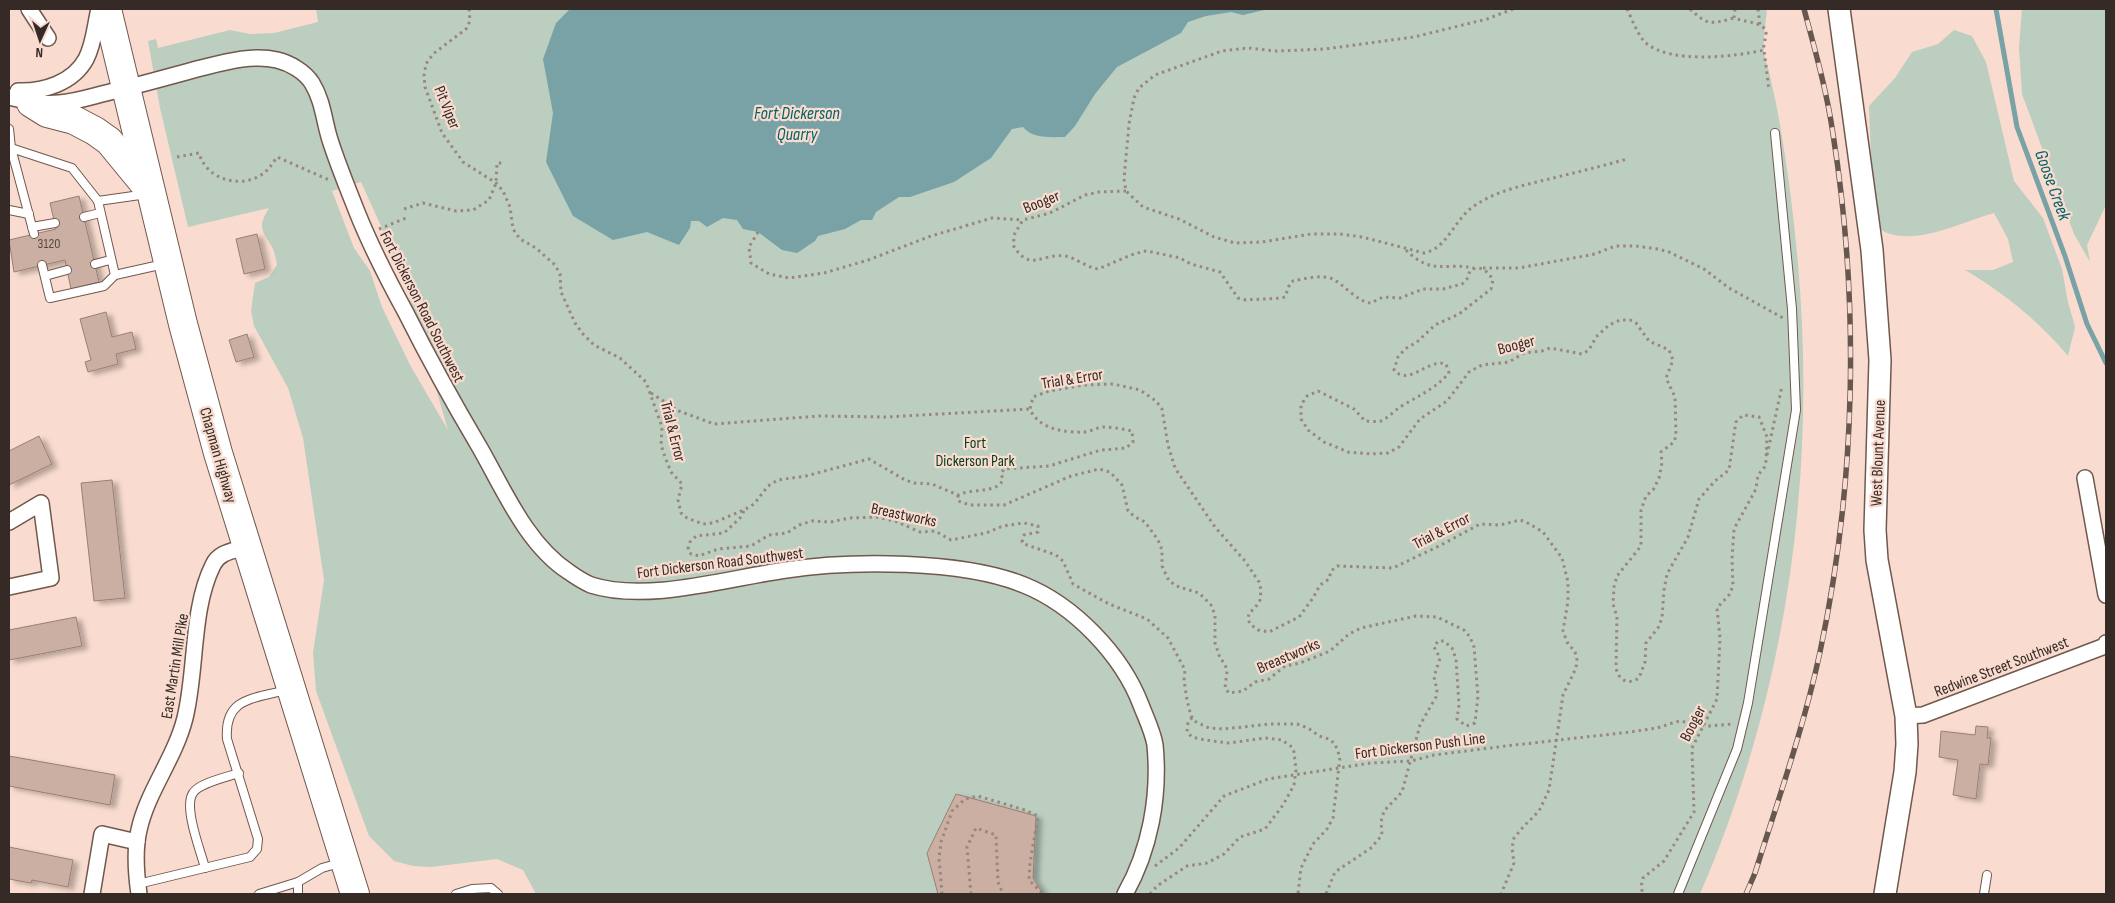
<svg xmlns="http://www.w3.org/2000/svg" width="2115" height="903" font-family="'Sofia Sans Condensed',sans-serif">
<defs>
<filter id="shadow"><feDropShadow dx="5.5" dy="3" stdDeviation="2.5" flood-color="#0004"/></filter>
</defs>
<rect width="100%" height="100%" fill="#f9dccf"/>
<g fill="#bbcec0" fill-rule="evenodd">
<path d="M316,9H1767C1766,22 1763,36 1764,49C1764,57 1767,64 1769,72C1773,89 1777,107 1780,125C1788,171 1794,218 1798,264C1817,479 1786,696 1700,894H536L523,870L497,859L431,867L413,866L394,861L369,836L316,691L313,653L324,580L303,438L288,388L254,326L251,311L255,283L269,277L277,265C276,260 275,254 273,249C263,230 256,230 269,208L188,227L160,108L148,41L156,39L158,48L230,30L250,34L274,33L318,22ZM361,182L381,226L397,268L401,269L448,430L410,365L382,307L370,271L354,248L332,191Z"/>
<polygon points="2022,9 2106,9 2106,205 2087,245 2090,262 2074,234 2022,94 2019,48"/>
<path d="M1954,30L1972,36L1986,62L2014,181L2043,218L2062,269L2068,302L2075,327L2068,356C2040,322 2004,293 1965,270H1993L2013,262L2008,239L1994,213C1961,222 1913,248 1881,230L1871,158L1869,106L1895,78L1912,52L1938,44Z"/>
</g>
<path fill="#78a2a6" d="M570,9H1268L1243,15L1231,12L1206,16L1188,22L1181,33L1117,67L1095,94L1075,126L1065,137C1050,137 1033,139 1023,127L1012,129L991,158L954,182L910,197H899L876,212L872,220H861L845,229L818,236L815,241L797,253L782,250L758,232L743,229L737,220L723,218L707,227L699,221H691L690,228L679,245L647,232L613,240L573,216L546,162L553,113L543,59L556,23Z"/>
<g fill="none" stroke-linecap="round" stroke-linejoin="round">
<polyline stroke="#78a2a6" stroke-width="5" points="1996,9 2017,127 2065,256 2087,324 2106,363"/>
</g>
<g fill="#cbafa2" stroke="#997f73" filter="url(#shadow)">
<polygon points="79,196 99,282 71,289 65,260 14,272 9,240 56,229 50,203"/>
<polygon points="257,234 265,269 244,274 236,239"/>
<polygon points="106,312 112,337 132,332 136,349 116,354 118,364 88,372 85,362 91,360 80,319"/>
<polygon points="247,334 254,357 236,362 229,340"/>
<polygon points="39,436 52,464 9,485 9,451"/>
<polygon points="112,480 125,598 94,601 81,483"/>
<polygon points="76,617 82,646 9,660 9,630"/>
<polygon points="1976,726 1988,727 1987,738 1991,738 1988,765 1980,764 1976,799 1953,795 1958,760 1939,757 1941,731 1975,735"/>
<polygon points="9,756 115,775 110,805 9,786"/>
<polygon points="956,794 1036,816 1033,878 1043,894 938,894 927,853"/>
<polygon points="9,847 73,860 68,887 32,880 31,883 9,879"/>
</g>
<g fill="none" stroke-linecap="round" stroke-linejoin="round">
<defs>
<g id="lane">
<polyline points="9,129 11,148 34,234"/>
<polyline points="11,148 72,168 98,201"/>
<polyline points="147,194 98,201 115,275 164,264"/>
<polyline points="9,210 29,214"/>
<polyline points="84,217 100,213"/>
<polyline points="32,227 55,223"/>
<polyline points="95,264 110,260"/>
<polyline points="42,265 50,298 104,286 115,275"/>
<polyline points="45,276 67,270"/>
<path d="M205,868C201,852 183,807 193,793C199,783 227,777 239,773"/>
<path d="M138,884L250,857L257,849L258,839L227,739C224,697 254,699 286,690"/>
<polyline points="259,894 298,882"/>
<polyline points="298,894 298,882 322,868 340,863"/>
<polyline points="456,894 472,889 491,888 498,894"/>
<polyline points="1678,894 1737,749 1748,703 1796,410 1792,309 1775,133"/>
<polyline points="1984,894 1987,875"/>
</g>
<g id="street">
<polyline points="29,9 48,38"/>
<path d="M18,91C43,92 73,83 86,59C94,44 95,25 99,9"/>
<path d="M9,97C25,101 42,105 59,103C76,102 93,96 110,92C140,85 171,76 201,68C225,62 253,54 277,60C290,63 305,72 312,83C323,101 324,121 330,140C338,165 348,189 357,212C371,247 388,280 406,313C429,359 454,404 480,448C504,490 527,545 569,572C576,577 584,582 591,585C647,603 729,578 786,570C851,560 963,560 1024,585C1074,605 1122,655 1141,705C1146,718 1153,732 1155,745C1160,796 1150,850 1125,894"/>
<polyline points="2085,478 2106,595"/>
<polyline points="9,522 41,503 51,578 9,587"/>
<polyline points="1906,716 1923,715 2105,646 2106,643"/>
<polyline points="92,894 102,834 137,842"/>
<path d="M139,894C136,873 134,851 139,830C147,792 175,758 185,718C197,669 191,609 213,565C219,552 233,551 245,547"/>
</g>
<polyline id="secondary" points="1839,9 1872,250 1880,360 1875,530 1877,560 1906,716 1907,744 1905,772 1885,894"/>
<g id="highway">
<polyline points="107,9 183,324 218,453 355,894"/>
<polyline points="31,103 47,113 74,120 95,131 109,141 146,186"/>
</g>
</defs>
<use href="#lane" stroke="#71584d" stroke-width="10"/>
<use href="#street" stroke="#71584d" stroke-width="18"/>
<use href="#secondary" stroke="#71584d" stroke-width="24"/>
<use href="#highway" stroke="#71584d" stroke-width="30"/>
<g stroke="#9a867d" stroke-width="3" stroke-dasharray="2.5 4" stroke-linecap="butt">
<path d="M469,9L470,21L466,29L433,54L426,64L424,76L425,87L442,133L463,162L496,183L503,191L510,207L513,229L520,239L536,248L555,265L560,274L561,292L575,323L583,334L594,345L620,358L646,382L662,427L661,445L665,457L671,472L682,484L678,500L681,513L687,518L703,524L713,523L744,510L754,504L768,486L778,480L806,476L869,459L905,480L914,483L932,484L958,495C971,488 998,494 1003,479L1001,474L1004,469L1049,466L1101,450L1126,448L1133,442L1132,431C1123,429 1113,427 1104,427C1098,427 1092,431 1085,432C1065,433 1038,429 1030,409L1033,397L1049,391L1084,385L1113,384L1140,390L1156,401L1162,409L1168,445L1175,468L1215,527L1245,561L1259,582L1261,590L1260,600L1255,608L1249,613L1248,619L1250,624L1258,630L1269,632L1299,617L1313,598L1320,585L1329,579L1331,571L1337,566L1393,568L1441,545L1480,524L1500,525L1520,520L1526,522L1543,532L1562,558L1568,582V601L1563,631L1567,642L1575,652L1577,660L1576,668L1563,695L1549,790L1539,811L1524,826L1514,838L1512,848L1514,863L1501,894"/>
<path d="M1513,9L1487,19L1414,37L1325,49L1276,51L1248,48L1222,51L1155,75L1139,88L1134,98L1129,124L1124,179L1126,191L1143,207L1179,219L1214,237L1235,243L1262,242L1311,234H1340L1362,237L1424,253C1446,249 1454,222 1470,209C1493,191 1525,185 1553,178C1578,172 1602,166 1627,159"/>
<path d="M1627,9C1632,19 1638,36 1646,43C1671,64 1733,57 1764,50L1769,90"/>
<path d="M1690,9C1708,26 1711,24 1734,18"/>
<path d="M1735,9L1734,18C1743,22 1766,22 1766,33C1766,39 1763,44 1764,50"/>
<polyline points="1758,9 1760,25"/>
<path d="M177,157L199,153C206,179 239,189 261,175C268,171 272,164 277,157L329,180"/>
<path d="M1126,191L1099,192L1085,195L1050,213L1023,220L1015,233L1013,245C1030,273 1041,253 1065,256C1076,258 1086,267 1098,269L1131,255L1145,251L1152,252L1180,258L1191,264L1220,272L1238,298L1246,300L1281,298L1285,297L1290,283L1293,281C1304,279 1322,274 1333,279C1344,285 1359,303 1371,303L1383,297L1400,298L1423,289H1443L1462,284L1467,279L1470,271C1479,264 1488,271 1493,280L1491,289L1459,314L1435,325L1417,342L1405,349L1398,357L1394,370C1409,387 1428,358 1446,364L1449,373C1435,389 1418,396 1400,407C1394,411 1388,418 1381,421C1376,422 1370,421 1365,421L1354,409L1318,391L1307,396L1301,405V419L1308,430L1324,442L1348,452L1371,454L1388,453L1399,447L1420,419L1447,401L1469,372L1482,365L1509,362L1524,353L1542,351L1550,348L1582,354L1589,350L1596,337L1609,325L1620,320H1630L1636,323L1649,341L1669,350L1673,360L1666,378L1675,397L1676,436L1674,442L1661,452L1662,463L1659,478L1653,490L1646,496L1641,510V546L1617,576L1614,587L1613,604L1617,617L1616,668C1619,681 1628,685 1639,678L1645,662L1646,643L1658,628L1662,618L1664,590L1667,574L1688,537L1699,499L1715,481L1729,470L1735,428L1736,422L1743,415L1759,417L1767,437L1766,461L1764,468L1758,475L1756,489L1734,529L1732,559L1733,586L1729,595L1717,608L1720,638L1717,699L1692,748L1694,812L1664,861L1643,878L1641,887L1643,894"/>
<polyline points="404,209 423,203 456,211 473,210 489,200 496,183 497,163 503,163"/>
<polyline points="379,229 406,218"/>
<polyline points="758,232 749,247 751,263 769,274 789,278 824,273 868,260 931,236 992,218 1023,220"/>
<path d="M1406,250C1432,276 1445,262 1474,268"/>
<polyline points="1483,268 1519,268 1595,254 1615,246 1636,246 1658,249 1669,252 1704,269 1729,288 1783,318"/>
<polyline points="651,393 679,411 714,424 820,416 886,417 1030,409"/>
<polyline points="1767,455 1782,386"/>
<polyline points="958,495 958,501 970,505 1004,505 1071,476 1099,469 1110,472 1122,485 1128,511 1135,517 1145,522 1158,540 1162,550 1162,566 1169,581 1179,587 1199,593 1211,605 1215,615 1215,643 1220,658 1225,664 1227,671 1225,688 1229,693 1243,691 1255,682 1269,679 1285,666 1300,663 1330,651 1349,634 1361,628 1416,616 1437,617 1464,630 1470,637 1474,647 1478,696 1475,723 1466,726 1457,719 1459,705 1456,659 1452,648 1444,641 1438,641 1434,647 1440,658 1434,677 1437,690 1436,697 1420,725 1402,792 1384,811 1381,822 1382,835 1371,848 1335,872 1326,894"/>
<polyline points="744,511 740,518 724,533 696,536 690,542 688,549 691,554 699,556 718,549 751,546 769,535 787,533 799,525 812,521 831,522 849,518 876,517 895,521 920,532 935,531 951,540 986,533 1003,526 1024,523 1038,526 1038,532 1024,535 1022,542 1027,545 1056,555 1063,561 1073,584 1109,604 1147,619 1168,638 1185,670 1184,680 1187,700 1191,716 1196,722 1209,728 1224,729 1270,724 1297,724 1308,728 1319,736 1329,739 1335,744 1340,757 1333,818 1327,829 1313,844 1301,868 1298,894"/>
<polyline points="1155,866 1179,848 1224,796 1268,779 1371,763 1411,761 1434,755 1506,746 1630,732 1657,728 1679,721 1709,726 1732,724"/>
<polyline points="942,894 939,858 941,842 952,811 965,799 978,796 1025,810 1038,816 1030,863 1029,880 1043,894"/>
<polyline points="971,894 967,847 976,828 996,835 998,882 1003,894"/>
<polyline points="1150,894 1157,886 1187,866 1207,863 1224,854 1240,837 1265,829 1283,805 1294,785 1296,770 1294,752 1292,747 1282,740 1265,738 1229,743 1205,740 1192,737 1187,732 1188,722 1192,718"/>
</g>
<use href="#lane" stroke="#fff" stroke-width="8"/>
<use href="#street" stroke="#fff" stroke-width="15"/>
<use href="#secondary" stroke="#fff" stroke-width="21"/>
<use href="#highway" stroke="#fff" stroke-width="28"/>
<defs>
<path id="rail" d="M1746,894L1755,873C1778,800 1804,727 1820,652C1856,483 1860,305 1833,134C1827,92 1815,50 1804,9"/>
</defs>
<use href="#rail" stroke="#675750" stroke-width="5.5"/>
<use href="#rail" stroke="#f9dccf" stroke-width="4" stroke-dasharray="11" stroke-linecap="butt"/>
</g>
<g text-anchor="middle" stroke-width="4.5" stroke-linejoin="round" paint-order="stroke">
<g font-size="14" fill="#5a4b44">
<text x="49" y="248">3120</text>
</g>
<g font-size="16" fill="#352a25" stroke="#f9dccf">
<text transform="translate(448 107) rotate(68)" y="6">Pit Viper</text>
<text transform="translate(1041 201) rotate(-22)" y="6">Booger</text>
<text transform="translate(423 306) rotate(63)" y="6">Fort Dickerson Road Southwest</text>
<text transform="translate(1516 344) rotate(-14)" y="6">Booger</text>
<text transform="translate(1072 378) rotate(-9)" y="6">Trial &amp; Error</text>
<text transform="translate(674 431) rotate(76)" y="6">Trial &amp; Error</text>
<text transform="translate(1877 453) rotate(-88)" y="6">West Blount Avenue</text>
<text transform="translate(219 455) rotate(74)" y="6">Chapman Highway</text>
<text transform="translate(904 514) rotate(12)" y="6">Breastworks</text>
<text transform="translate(1441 530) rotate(-27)" y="6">Trial &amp; Error</text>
<text transform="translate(720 562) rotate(-7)" y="6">Fort Dickerson Road Southwest</text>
<text transform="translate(1288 655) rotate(-23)" y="6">Breastworks</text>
<text transform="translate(174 666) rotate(-81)" y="6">East Martin Mill Pike</text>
<text transform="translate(2001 666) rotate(-21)" y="6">Redwine Street Southwest</text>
<text transform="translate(1692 723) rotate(-63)" y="6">Booger</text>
<text transform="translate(1420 745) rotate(-7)" y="6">Fort Dickerson Push Line</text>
</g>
<g font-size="16" fill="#033b1d" stroke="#f9dccf">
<text x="975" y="448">Fort<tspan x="975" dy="18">Dickerson Park</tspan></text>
</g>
<g font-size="18" font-style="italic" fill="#026168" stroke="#f9dccf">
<text x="797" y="119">Fort Dickerson<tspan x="797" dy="21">Quarry</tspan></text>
<text transform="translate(2053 185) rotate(70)" y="6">Goose Creek</text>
</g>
</g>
<rect width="2115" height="903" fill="none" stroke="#352a25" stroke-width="20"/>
<g transform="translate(40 40) rotate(183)" stroke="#f9dccf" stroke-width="4" paint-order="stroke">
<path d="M0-4L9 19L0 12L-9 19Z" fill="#352a25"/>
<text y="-8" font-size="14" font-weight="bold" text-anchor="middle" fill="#352a25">N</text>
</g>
</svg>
